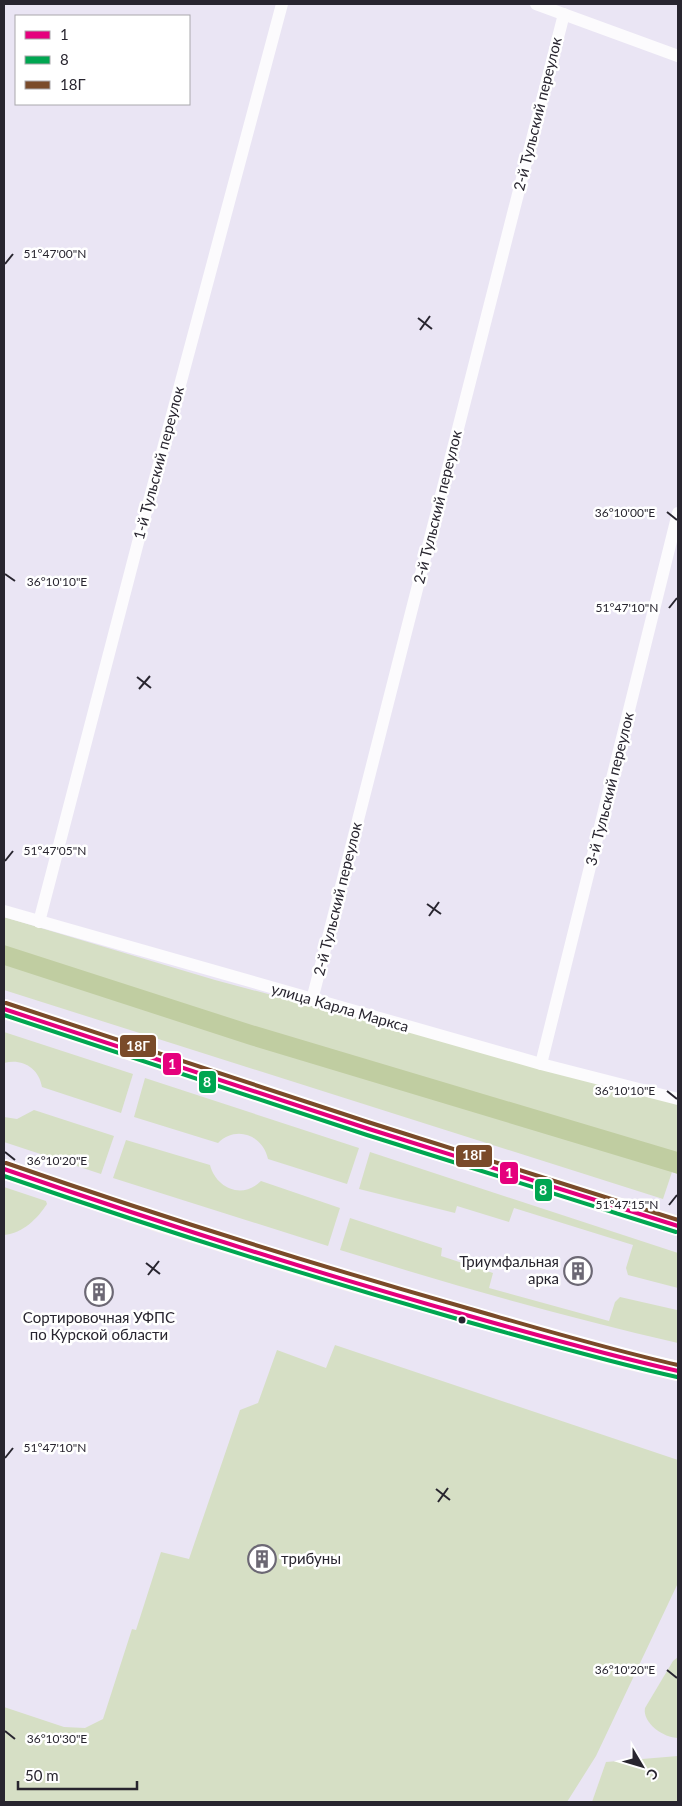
<svg xmlns="http://www.w3.org/2000/svg" width="682" height="1806" font-family="Lato,sans-serif">
<rect width="100%" height="100%" fill="#eae5f4"/>
<g fill="#d6dfc5">
<polygon points="4,917 215,980 678,1103 678,1174 672,1172 663,1199 4,990"/>
<path d="M4,1032L133,1074L121,1113L42,1087C39,1068 22,1058 4,1063Z"/>
<path d="M145,1078L359,1148L347,1184L268,1159C263,1135 236,1125 218,1143L134,1117Z"/>
<polygon points="34,1110 114,1136 101,1174 4,1142 4,1117 17,1119"/>
<path d="M126,1140L210,1165C216,1188 242,1200 261,1181L340,1208L328,1246L113,1178Z"/>
<polygon points="370,1152 678,1253 678,1288 628,1275 626,1268 633,1245 514,1208 509,1222 457,1206 455,1213 359,1189"/>
<path d="M4,1187L46,1201L47,1204C37,1219 23,1233 4,1235Z"/>
<path d="M350,1218L442,1248L441,1256L493,1273L489,1288L609,1321L615,1302L620,1297L677,1310L678,1343C564,1317 452,1285 340,1250Z"/>
<polygon points="335,1345 678,1460 678,1583 596,1756 567,1802 4,1802 4,1707 64,1727 85,1728 103,1719 132,1629 136,1630 161,1552 189,1559 240,1410 258,1403 277,1350 326,1368"/>
<path d="M678,1657V1738C664,1738 642,1723 645,1708L673,1661Z"/>
<polygon points="678,1756 678,1802 592,1802 606,1762"/>
</g>
<polygon fill="#c0cda1" points="4,945 252,1025 678,1152 678,1174 250,1045 4,965"/>
<g fill="none" stroke-linecap="round" stroke-linejoin="round">
<g stroke="#fcfbfd" stroke-width="12">
<polyline points="536,4 678,56"/>
<polyline points="4,911 541,1064 678,1099"/>
<polyline points="39,922 142,527 282,4"/>
<polyline points="312,1000 564,14"/>
<polyline points="541,1064 678,513"/>
</g>
<g stroke="#f4f0ee" stroke-width="20">
<polyline points="4,1009 369,1129 678,1226"/>
<polyline points="4,1169 164,1224 333,1277 616,1357 678,1371"/>
</g>
<defs>
<g id="bus-1">
<polyline points="4,1009 369,1129 678,1226"/>
<path d="M4,1169C157,1222 310,1271 466,1315C536,1335 607,1355 678,1371"/>
</g>
<g id="bus-2">
<polyline points="4,1015 367,1135 676,1232"/>
<path d="M4,1176C155,1228 307,1276 461,1320C533,1340 604,1361 677,1377"/>
</g>
<g id="bus-3">
<polyline points="6,1003 371,1123 678,1220"/>
<path d="M6,1163C159,1216 312,1264 467,1308C537,1328 607,1349 678,1365"/>
</g>
</defs>
<use href="#bus-1" stroke="#fff" stroke-width="8"/>
<use href="#bus-2" stroke="#fff" stroke-width="8"/>
<use href="#bus-3" stroke="#fff" stroke-width="8"/>
<use href="#bus-1" stroke="#e5007d" stroke-width="4"/>
<use href="#bus-2" stroke="#00a651" stroke-width="4"/>
<use href="#bus-3" stroke="#7a4b2a" stroke-width="4"/>
</g>
<path fill="none" stroke="#28252f" stroke-width="2" d="M5,264L13,254M418,318L432,329M420,330L430,316M667,512L677,520M5,574L15,581M669,608L677,598M137,677L151,688M139,689L150,676M5,861L13,851M427,904L441,914M429,916L439,902M667,1091L677,1099M5,1152L15,1160M669,1205L677,1195M146,1263L160,1274M148,1275L159,1261M5,1458L13,1448M436,1489L450,1500M438,1502L448,1488M667,1670L677,1678M5,1731L15,1739"/>
<defs>
<symbol id="building-ring" viewBox="-11 -11 22 22"><circle r="9.5" fill="#fff" stroke="#6c6874" stroke-width="1.5"/><path d="M-4-6H4V6H1V3H-1V6H-4ZM-2.5-4.3h1.7v1.8h-1.7ZM.8-4.3h1.7v1.8H.8ZM-2.5-1h1.7V.8h-1.7ZM.8-1h1.7V.8H.8Z" fill="#6c6874"/></symbol>
</defs>
<g fill-rule="evenodd">
<use href="#building-ring" x="562" y="1255" width="32" height="32"/>
<use href="#building-ring" x="83" y="1276" width="32" height="32"/>
<use href="#building-ring" x="246" y="1543" width="32" height="32"/>
</g>
<circle fill="#28252f" stroke="#fff" stroke-width="2" cx="462" cy="1320" r="4.5"/>
<g text-anchor="middle" stroke-width="5" stroke-linejoin="round" paint-order="stroke">
<g font-size="15" fill="#28252f" stroke="#fff">
<text transform="translate(538 114) rotate(-76)" y="5">2-й Тульский переулок</text>
<text transform="translate(159 463) rotate(-75)" y="5">1-й Тульский переулок</text>
<text transform="translate(438 507) rotate(-76)" y="5">2-й Тульский переулок</text>
<text transform="translate(610 789) rotate(-76)" y="5">3-й Тульский переулок</text>
<text transform="translate(338 899) rotate(-76)" y="5">2-й Тульский переулок</text>
<text transform="translate(340 1008) rotate(16)" y="5">улица Карла Маркса</text>
</g>
<g font-size="15" fill="#28252f" stroke="#fff" text-anchor="end">
<text x="559" y="1267">Триумфальная<tspan x="559" dy="17">арка</tspan></text>
<text x="99" y="1323" text-anchor="middle">Сортировочная УФПС<tspan x="99" dy="17">по Курской области</tspan></text>
<text x="281" y="1564" text-anchor="start">трибуны</text>
</g>
</g>
<g font-size="12" text-anchor="middle" fill="#28252f" stroke="#fff" stroke-width="5" stroke-linejoin="round" paint-order="stroke">
<text x="55" y="258">51°47'00"N</text>
<text x="625" y="517">36°10'00"E</text>
<text x="57" y="586">36°10'10"E</text>
<text x="627" y="612">51°47'10"N</text>
<text x="55" y="855">51°47'05"N</text>
<text x="625" y="1095">36°10'10"E</text>
<text x="57" y="1165">36°10'20"E</text>
<text x="627" y="1209">51°47'15"N</text>
<text x="55" y="1452">51°47'10"N</text>
<text x="625" y="1674">36°10'20"E</text>
<text x="57" y="1743">36°10'30"E</text>
</g>
<g stroke="#fff" stroke-width="2">
<rect x="119" y="1034" width="38" height="24" rx="5" fill="#7a4b2a"/>
<rect x="162" y="1052" width="20" height="24" rx="5" fill="#e5007d"/>
<rect x="198" y="1070" width="19" height="24" rx="5" fill="#00a651"/>
<rect x="455" y="1144" width="38" height="24" rx="5" fill="#7a4b2a"/>
<rect x="499" y="1161" width="20" height="24" rx="5" fill="#e5007d"/>
<rect x="534" y="1178" width="19" height="24" rx="5" fill="#00a651"/>
</g>
<g font-size="14" text-anchor="middle" font-weight="bold" fill="#fff">
<text x="138" y="1051">18Г</text>
<text x="172" y="1069">1</text>
<text x="207" y="1087">8</text>
<text x="474" y="1160">18Г</text>
<text x="509" y="1178">1</text>
<text x="543" y="1195">8</text>
</g>
<rect width="682" height="1806" fill="none" stroke="#28252f" stroke-width="10"/>
<rect x="15" y="15" width="175" height="90" fill="#ffffff" stroke="#a9a8ac"/>
<rect x="25" y="31" width="25" height="8" fill="#e5007d" stroke="#a9a8ac"/>
<text x="60" y="40" font-size="15" fill="#28252f">1</text>
<rect x="25" y="56" width="25" height="8" fill="#00a651" stroke="#a9a8ac"/>
<text x="60" y="65" font-size="15" fill="#28252f">8</text>
<rect x="25" y="81" width="25" height="8" fill="#7a4b2a" stroke="#a9a8ac"/>
<text x="60" y="90" font-size="15" fill="#28252f">18Г</text>
<g transform="translate(642 1766) rotate(128)" stroke="#ffffff" stroke-width="4" paint-order="stroke">
<path d="M0-4L9 19L0 12L-9 19Z" fill="#28252f"/>
<text y="-8" font-size="14" font-weight="bold" text-anchor="middle" fill="#28252f">С</text>
</g>
<path d="M18 1781v8h119v-8" fill="none" stroke="#28252f" stroke-width="2.5"/>
<text x="25" y="1781" font-size="15" fill="#28252f" stroke="#ffffff" stroke-width="4" paint-order="stroke">50 m</text>
</svg>
